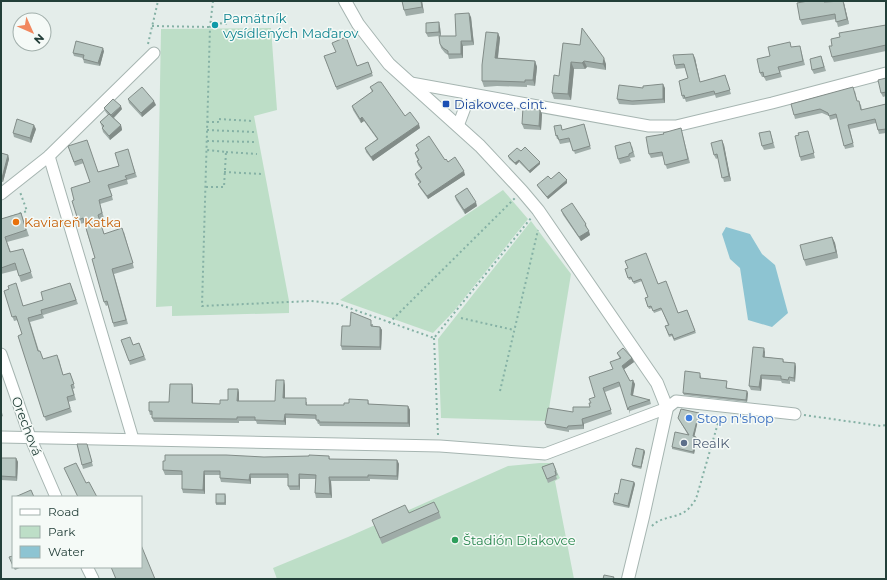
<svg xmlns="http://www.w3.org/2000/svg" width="887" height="580" font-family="Montserrat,sans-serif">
<rect width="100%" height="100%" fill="#e4edea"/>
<g fill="#bddec7">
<polygon points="271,28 277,110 254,116 289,301 289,313 172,316 172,306 156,307 161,29"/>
<polygon points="503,190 528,219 454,311 433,333 340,300"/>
<polygon points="531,221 571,274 547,421 441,418 438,339"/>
<polygon points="540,463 552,463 554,466 560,478 555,481 574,579 277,579 273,568 348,537 508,466"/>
</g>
<polygon fill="#8dc4d2" points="726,227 750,234 762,254 775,265 788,313 772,327 748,320 740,268 730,259 722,234"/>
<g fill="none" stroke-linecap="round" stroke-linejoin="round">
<defs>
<g id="minor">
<polyline points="411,83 649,126 676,126 772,103 886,73"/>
<polyline points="458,126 470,94"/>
<polyline points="49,156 133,439"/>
<polyline points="1,194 49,156 154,53"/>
<polyline points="1,354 30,437 56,497"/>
<polyline points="1,437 440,446 545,454 667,408 676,401 795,414"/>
<polyline points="87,567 93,579"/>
</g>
<polyline id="tertiary" points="345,1 358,24 389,64 480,146 522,191 538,210 657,383 667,408 643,517 628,579"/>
</defs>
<use href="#minor" stroke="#a6b5b1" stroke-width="13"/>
<use href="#tertiary" stroke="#a6b5b1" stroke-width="14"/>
<g stroke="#85b1a5" stroke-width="2" stroke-dasharray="2 3" stroke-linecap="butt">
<polyline points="213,1 210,27 202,306 311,301 338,304 434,338 531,218"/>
<polyline points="210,22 227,24"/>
<polyline points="152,26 210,27"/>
<polyline points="148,44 158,1"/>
<polyline points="207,122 218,122 218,119 253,121"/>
<polyline points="207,130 254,132"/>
<polyline points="207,141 257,142"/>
<polyline points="226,152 257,154"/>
<polyline points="224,172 262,174"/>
<polyline points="206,187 224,187 226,152 207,150"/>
<polyline points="10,217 27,211 20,192"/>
<polyline points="461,318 514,330"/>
<polyline points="389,323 515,198"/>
<polyline points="434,338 438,435"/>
<polyline points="500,391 538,230"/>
<polyline points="804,415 881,426 886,425"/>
<path d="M652,526C662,515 681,519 690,507C692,505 694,502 696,499L718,423V416"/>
</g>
<use href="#minor" stroke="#fff" stroke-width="11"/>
<use href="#tertiary" stroke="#fff" stroke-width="12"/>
</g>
<g fill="#9faca8">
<polygon points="402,1 422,1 424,13 406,16 404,10"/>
<polygon points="824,1 844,3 849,24 838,27 836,19 802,25 800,20"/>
<polygon points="471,17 474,45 463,46 463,58 449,59 448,55 445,53 441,48 440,44 439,36 428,37 426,33 440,27 441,36 456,36"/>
<polygon points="886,25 886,51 834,62 832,57 832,46"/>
<polygon points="498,33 500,38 498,58 535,61 537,67 535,86 527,85 527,87 497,86 484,87 482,81"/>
<polygon points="563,43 606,64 606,70 587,67 585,69 574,69 571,100 554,99 552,93 559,76"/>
<polygon points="792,47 801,50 805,65 780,71 782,77 766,81 764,77 762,77 760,73 770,56"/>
<polygon points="104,51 100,66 84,63 83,58 74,56 73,53"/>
<polygon points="324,56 357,66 368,62 373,76 337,90"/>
<polygon points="821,56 826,71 814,74 812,70"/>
<polygon points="695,58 700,82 725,75 731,94 716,98 715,95 686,102 685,99 683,99 682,96 688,78 685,68 676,69 675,65"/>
<polygon points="886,78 886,96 883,97 881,93"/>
<polygon points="370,87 420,128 373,161 366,152 365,148 377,139 364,121 361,123 353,110 352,106 372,92"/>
<polygon points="643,88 665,88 665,103 633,105 619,104 617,99"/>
<polygon points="855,91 857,101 861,105 862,110 886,104 886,133 879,134 876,123 850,129 854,147 845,149 837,118 830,120 829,116 822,113 795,119 794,115"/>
<polygon points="128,99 156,105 142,117 129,103"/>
<polygon points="104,108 122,109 114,118 121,125 122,130 110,140 103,132 102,128 102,127 100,122 108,115 105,111"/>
<polygon points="540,110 542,114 541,130 524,129 522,124"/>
<polygon points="584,124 591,149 575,154 571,142 560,144 558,139 557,139 556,136 563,130"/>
<polygon points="681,128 690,163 667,169 663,156 651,158 649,154 664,134"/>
<polygon points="36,129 31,143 14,137 13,133"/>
<polygon points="770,131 775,148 764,150 762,146"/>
<polygon points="799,135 809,135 815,158 801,161 800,157"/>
<polygon points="416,145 448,162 465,175 428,199 420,188 418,184 420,183 416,178 415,174 421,169 418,165 417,161 418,160 416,157 415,153 418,150"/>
<polygon points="724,145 731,181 724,182 718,158 716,159 714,155"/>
<polygon points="68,146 98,172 119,166 129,154 137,177 127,180 128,184 110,189 113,200 100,204 104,218 99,219 104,234 124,232 134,268 114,274 128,324 114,327 108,305 106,306 104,302 95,258 84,223 79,224 78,220 74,200 90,182 84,163 75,166"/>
<polygon points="632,146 635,157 630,158 631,161 620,164 618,159"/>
<polygon points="521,151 540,162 540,164 530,173 519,162 516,165 509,159 508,156"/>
<polygon points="1,153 8,155 9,159 3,182 1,182"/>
<polygon points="551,179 567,183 548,199 538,187 537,185"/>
<polygon points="455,196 477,206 465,214 456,200"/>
<polygon points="561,210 586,224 587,228 590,235 581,241 563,215"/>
<polygon points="21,213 29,236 7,242 11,252 23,249 33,278 21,282 17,270 1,274 1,219"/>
<polygon points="832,237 835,243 838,258 806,266 804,260"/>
<polygon points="625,269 658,284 678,313 687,310 696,333 674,341 672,336 669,337 665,326 668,325 662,310 654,313 652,308 649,309 645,298 648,297 642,281 634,284 632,279 629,280"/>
<polygon points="70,283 78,304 43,315 44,318 30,322 39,351 43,359 59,359 63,375 70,373 75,388 73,389 76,400 68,402 72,412 46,421 18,336 22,334 18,320 14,321 4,291 9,289 24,306 43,300"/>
<polygon points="373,324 373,326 380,327 382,330 381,350 342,350 341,346 350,326"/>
<polygon points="139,343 146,360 130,365 129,361 133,345"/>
<polygon points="765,352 765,357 783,359 784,362 795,363 796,367 795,382 790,381 790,384 782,383 781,381 762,379 761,391 751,390 749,386"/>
<polygon points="617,353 632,358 634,362 624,369 630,381 635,384 633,396 650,400 651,404 630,411 630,414 621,386 605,392 612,414 584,424 584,429 569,430 569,432 547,428 545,424 573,412 590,407 591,403 595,397 620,359"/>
<polygon points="701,375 701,378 727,381 727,388 748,393 747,402 684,395 683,393"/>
<polygon points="285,385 285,398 307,402 307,405 344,405 349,403 368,400 369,404 408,406 410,410 410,427 320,426 319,424 318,424 316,419 286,418 286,425 257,424 256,421 239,421 239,423 154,422 152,418 152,415 150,415 149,411 169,402 193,388 193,403 220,404 228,400 238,389 239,393 239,401 275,401"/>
<polygon points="1,409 3,416 1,417"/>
<polygon points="699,416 694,437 696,437 697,439 694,454 672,449 672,447 688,435 678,418"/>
<polygon points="87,444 93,466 83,469 82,465"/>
<polygon points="644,450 645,452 641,469 633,467 632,465"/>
<polygon points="329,456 330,459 397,460 399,464 398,480 370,479 370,481 331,481 332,498 316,498 315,493 316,479 300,479 300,490 290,490 288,486 288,478 251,478 251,484 221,482 220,478 220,475 205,475 205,494 183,493 182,489 182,475 165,475 163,470 165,461 264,457"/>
<polygon points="1,458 16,458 18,462 17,481 1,480"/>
<polygon points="553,463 558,475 556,476 557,479 548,483 542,467"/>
<polygon points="634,482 635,484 629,508 614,505 613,502 618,494"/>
<polygon points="225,494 226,496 226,505 216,505 216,503"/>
<polygon points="439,512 441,518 382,544 372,520 409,513"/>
<polygon points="13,567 22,567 15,570"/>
</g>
<g fill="#828c88">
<polygon points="421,1 422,1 424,13 422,7"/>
<polygon points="843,1 844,3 849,24 847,19"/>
<polygon points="469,13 471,17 474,45 472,41"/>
<polygon points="439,22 440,27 441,36 439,32"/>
<polygon points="498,33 500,38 497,64 495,58"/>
<polygon points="461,41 463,46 463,58 461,54"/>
<polygon points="103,48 104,51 100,66 98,63"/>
<polygon points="693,54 695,58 701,86"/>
<polygon points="604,58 606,64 606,70 603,64"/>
<polygon points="535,61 537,67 535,86 533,80"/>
<polygon points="584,61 587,67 585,69 582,63"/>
<polygon points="571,62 574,69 571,100 568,94"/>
<polygon points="663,84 665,88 665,103 663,99"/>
<polygon points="154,101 156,105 142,117 141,113"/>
<polygon points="121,106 122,109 112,119 111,116"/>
<polygon points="540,110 542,114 541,130 539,126"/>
<polygon points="362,117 364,121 361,123 360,119"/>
<polygon points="419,124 420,128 373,161 371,157"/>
<polygon points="34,125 36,129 31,143 30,138"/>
<polygon points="121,125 122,130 110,140 109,136"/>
<polygon points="722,140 724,145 731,181 729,176"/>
<polygon points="8,155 9,159 3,182 2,178"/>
<polygon points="519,160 519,162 516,165 515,163"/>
<polygon points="540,162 540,164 530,173 529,171"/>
<polygon points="464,171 465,175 428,199 427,196"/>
<polygon points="567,180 567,183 548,199 547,197"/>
<polygon points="476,202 477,206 465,214 464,210"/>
<polygon points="589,231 590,235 581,241 579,237"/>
<polygon points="832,237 835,243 838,258 836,252"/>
<polygon points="380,327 382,330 381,350 380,347"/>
<polygon points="764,348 765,352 764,361 763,357"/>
<polygon points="632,358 634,362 623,370 622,366"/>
<polygon points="795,363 796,367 795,382 794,378"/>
<polygon points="761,375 762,379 761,391 759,387"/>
<polygon points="284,380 285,385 285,402 283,398"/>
<polygon points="633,380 635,384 632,399 631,395"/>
<polygon points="192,384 193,388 193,407 192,403"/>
<polygon points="238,389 239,393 239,405 237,401"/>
<polygon points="747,391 748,393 747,402 746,400"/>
<polygon points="408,406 410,410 410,427 408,423"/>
<polygon points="699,413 699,416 694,438 693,436"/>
<polygon points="285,414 286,418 286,425 284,421"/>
<polygon points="582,419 584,424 584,429 583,425"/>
<polygon points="696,437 697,439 694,454 693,452"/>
<polygon points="644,450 645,452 641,469 641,467"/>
<polygon points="16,458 18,462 17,481 16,477"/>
<polygon points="397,460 399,464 398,480 397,476"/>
<polygon points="204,471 205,475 205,494 203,490"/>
<polygon points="250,474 251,478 251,484 249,480"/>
<polygon points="299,474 300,479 300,490 299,486"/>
<polygon points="329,477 331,481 332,498 330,494"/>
<polygon points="634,482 635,484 629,508 628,506"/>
</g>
<g fill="#b9c8c3" stroke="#828c88">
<polygon points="402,1 421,1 422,7 404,10"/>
<polygon points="808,1 824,1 824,2 843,1 847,19 836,22 835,14 800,20 797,3"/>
<polygon points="469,13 472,41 461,41 461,54 448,54 448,51 443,48 440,44 439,36 456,36 455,14"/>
<polygon points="439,22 439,32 426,33 426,23"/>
<polygon points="886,25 886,45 832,57 829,46 832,46 831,39 840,37 839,33"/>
<polygon points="582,28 604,58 603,64 584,61 582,63 571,62 568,94 552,93 554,75 559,76 563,43 580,45"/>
<polygon points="486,32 498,33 495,58 535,61 533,80 525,80 525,82 495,81 482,81 482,65"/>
<polygon points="346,37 357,66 368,62 372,73 336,87 324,56 336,52 332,43"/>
<polygon points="76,41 103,48 98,63 83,59 84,55 73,53"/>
<polygon points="790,42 791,47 800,46 803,61 778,67 780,73 764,77 763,72 760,73 757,59 770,56 768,47"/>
<polygon points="693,54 700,82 725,75 730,90 715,94 714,91 685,98 684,95 682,96 679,81 688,78 684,64 675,65 673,55"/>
<polygon points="821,56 824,67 812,70 810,59"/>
<polygon points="886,78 886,92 881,93 878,80"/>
<polygon points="378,82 381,82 405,116 410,112 419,124 371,157 365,148 378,139 362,117 360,119 352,106 373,91 370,87"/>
<polygon points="663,84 663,99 632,101 617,99 619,85 643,88 643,86"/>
<polygon points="142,87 154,101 141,113 128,99"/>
<polygon points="853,87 857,101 859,101 861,110 886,104 886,129 878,130 875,119 848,125 853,143 844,146 836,114 829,116 828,113 820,109 794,115 791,104"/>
<polygon points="113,99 121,106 111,115 104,108"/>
<polygon points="523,107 540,110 539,126 522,124"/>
<polygon points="109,114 121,125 109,136 102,128 104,126 100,122"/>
<polygon points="17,119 34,125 30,138 13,133"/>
<polygon points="584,124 590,146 573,151 569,138 559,140 557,135 556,136 554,126 561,125 562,130"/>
<polygon points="681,128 688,159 665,165 662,152 649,154 646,137 664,134 663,133"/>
<polygon points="770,131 773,143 762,146 759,133"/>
<polygon points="808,131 814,153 800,157 795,136 799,135 798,133"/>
<polygon points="429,136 445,160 446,159 448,162 455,157 464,171 427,196 418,184 421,182 415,174 422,168 417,161 419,160 415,153 419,150 416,145"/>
<polygon points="87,140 98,172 119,166 115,153 128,149 135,173 125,176 127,179 108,185 112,196 99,200 102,213 98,215 104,234 122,228 133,263 112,269 126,320 113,323 107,301 104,302 92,259 95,258 83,218 78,220 72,201 74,200 71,188 90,182 82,159 74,162 68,146"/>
<polygon points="722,140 729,176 722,178 717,154 714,155 711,143"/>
<polygon points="630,142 633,152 629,154 629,156 618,159 615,146"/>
<polygon points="525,147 540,162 529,171 519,160 515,163 508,156 517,148 521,151"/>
<polygon points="1,153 8,155 2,178 1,178"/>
<polygon points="559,172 567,180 547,197 537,185 548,176 551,179"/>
<polygon points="467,188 476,202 464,210 455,196"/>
<polygon points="572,203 586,224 585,225 589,231 579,237 561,210"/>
<polygon points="21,213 26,230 5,237 10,252 23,249 31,272 19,276 15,263 1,268 1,219"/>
<polygon points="832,237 836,252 804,260 800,245"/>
<polygon points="646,253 658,284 666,281 678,313 687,310 695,331 674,339 672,334 669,335 665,326 669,325 661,308 653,311 651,306 648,307 645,298 648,297 641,279 633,282 631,277 628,278 625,269 628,268 625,261"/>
<polygon points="16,283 23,306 43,300 41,292 70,283 76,300 41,310 42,314 28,318 38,351 40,351 43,359 57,355 63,375 70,373 74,384 71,385 74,395 67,397 70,408 44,417 18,336 22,334 16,316 12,317 4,291 9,289 8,286"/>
<polygon points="351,312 371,320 371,326 380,327 380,347 341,346 342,326 350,326"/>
<polygon points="130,337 133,345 139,343 144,356 129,361 121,340"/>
<polygon points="753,347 764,348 763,357 783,359 783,362 795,363 794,378 789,377 788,380 781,379 781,376 761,375 759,387 749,386"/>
<polygon points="623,348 632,358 622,366 630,381 633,380 631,395 650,400 629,407 628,410 619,382 603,388 611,410 582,419 583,425 568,426 567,428 545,424 548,408 573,412 573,407 590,407 589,403 591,403 589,399 595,397 589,377 613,369 610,362 621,358 617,353"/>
<polygon points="685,371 700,373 700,378 727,381 726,388 747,391 746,400 683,393"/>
<polygon points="276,380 284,380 283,398 306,398 306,405 344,405 344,403 349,403 349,399 368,400 368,404 408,406 408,423 319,422 319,420 316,420 316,415 285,414 284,421 255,420 255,417 237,417 237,419 152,418 152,411 149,411 149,402 169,402 170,384 192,384 192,403 220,404 220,400 228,400 228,389 238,389 237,401 275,401"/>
<polygon points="681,409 699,413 693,436 696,437 693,452 672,447 675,432 689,435 678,418"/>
<polygon points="77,444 87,444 92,462 82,465"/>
<polygon points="636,448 644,450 641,467 632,465"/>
<polygon points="165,455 226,455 264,457 309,456 309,455 329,456 329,459 397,460 397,476 368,475 368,477 329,477 330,494 315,493 316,475 299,474 299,486 288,486 288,474 250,474 249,480 220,478 220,471 204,471 203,490 182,489 182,471 163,470 163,461 165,461"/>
<polygon points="1,458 16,458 16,477 1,476"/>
<polygon points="76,463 86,483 89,482 97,497 78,497 64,468"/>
<polygon points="553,463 556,471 555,471 556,475 547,479 542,467"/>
<polygon points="621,479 634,482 628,506 613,502 615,493 618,494"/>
<polygon points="31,490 34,497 15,497"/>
<rect x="216" y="494" width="9" height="9"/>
<polygon points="434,502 439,512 380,538 372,520 405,505 409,513"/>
<polygon points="141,545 155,579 116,579 111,567 141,567"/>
<polygon points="13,556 13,566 9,557"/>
<polygon points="604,575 614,577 613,579 603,579"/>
</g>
<circle fill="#0f9aa8" stroke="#f5faf7" stroke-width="1.5" cx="215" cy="25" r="4"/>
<rect fill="#1a4fb4" stroke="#f5faf7" stroke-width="1.5" x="442" y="100" width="8" height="8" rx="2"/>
<circle fill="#e8710a" stroke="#f5faf7" stroke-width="1.5" cx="16" cy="222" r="4"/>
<circle fill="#3f7fe0" stroke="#f5faf7" stroke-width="1.5" cx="689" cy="418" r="4"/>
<circle fill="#5c6f8a" stroke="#f5faf7" stroke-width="1.5" cx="684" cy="443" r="4"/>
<circle fill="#2e9e5b" stroke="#f5faf7" stroke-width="1.5" cx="455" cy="540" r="4"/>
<g text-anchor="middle" stroke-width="3" stroke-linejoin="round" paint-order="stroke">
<g font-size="13" fill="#0d838f" stroke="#f5faf7" text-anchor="start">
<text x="223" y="23">Pamätník<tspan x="223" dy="15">vysídlených Maďarov</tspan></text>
</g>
<g font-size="13" fill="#164399" stroke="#f5faf7" text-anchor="start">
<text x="454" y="109">Diakovce, cint.</text>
</g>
<g font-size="13" fill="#c56008" stroke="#f5faf7" text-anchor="start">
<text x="24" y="227">Kaviareň Katka</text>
</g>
<g font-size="13" fill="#366cbe" stroke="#f5faf7" text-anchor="start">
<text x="697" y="423">Stop n'shop</text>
</g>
<g font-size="13" fill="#233f39" stroke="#f5faf7">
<text transform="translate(27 426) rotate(69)" y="5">Orechová</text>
</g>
<g font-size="13" fill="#4e5e75" stroke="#f5faf7" text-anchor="start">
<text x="692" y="448">RealK</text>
</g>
<g font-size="13" fill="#27864d" stroke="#f5faf7" text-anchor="start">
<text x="463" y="545">Štadión Diakovce</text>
</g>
</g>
<rect width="887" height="580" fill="none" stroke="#233f39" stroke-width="4"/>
<rect x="12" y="496" width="130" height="72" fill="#f5faf7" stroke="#a1afab"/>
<rect x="20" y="509" width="20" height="6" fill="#ffffff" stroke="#a1afab"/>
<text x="48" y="516" font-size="12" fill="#233f39">Road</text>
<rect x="20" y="526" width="20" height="12" fill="#bddec7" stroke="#a1afab"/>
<text x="48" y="536" font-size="12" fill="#233f39">Park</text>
<rect x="20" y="546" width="20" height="12" fill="#8dc4d2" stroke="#a1afab"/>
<text x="48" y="556" font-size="12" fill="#233f39">Water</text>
<g transform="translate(32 32) rotate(135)"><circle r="19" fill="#f5faf7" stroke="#a1afab"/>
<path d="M0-3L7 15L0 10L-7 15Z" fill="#f1885f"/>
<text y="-6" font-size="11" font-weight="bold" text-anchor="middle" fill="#233f39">N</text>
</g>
</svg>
